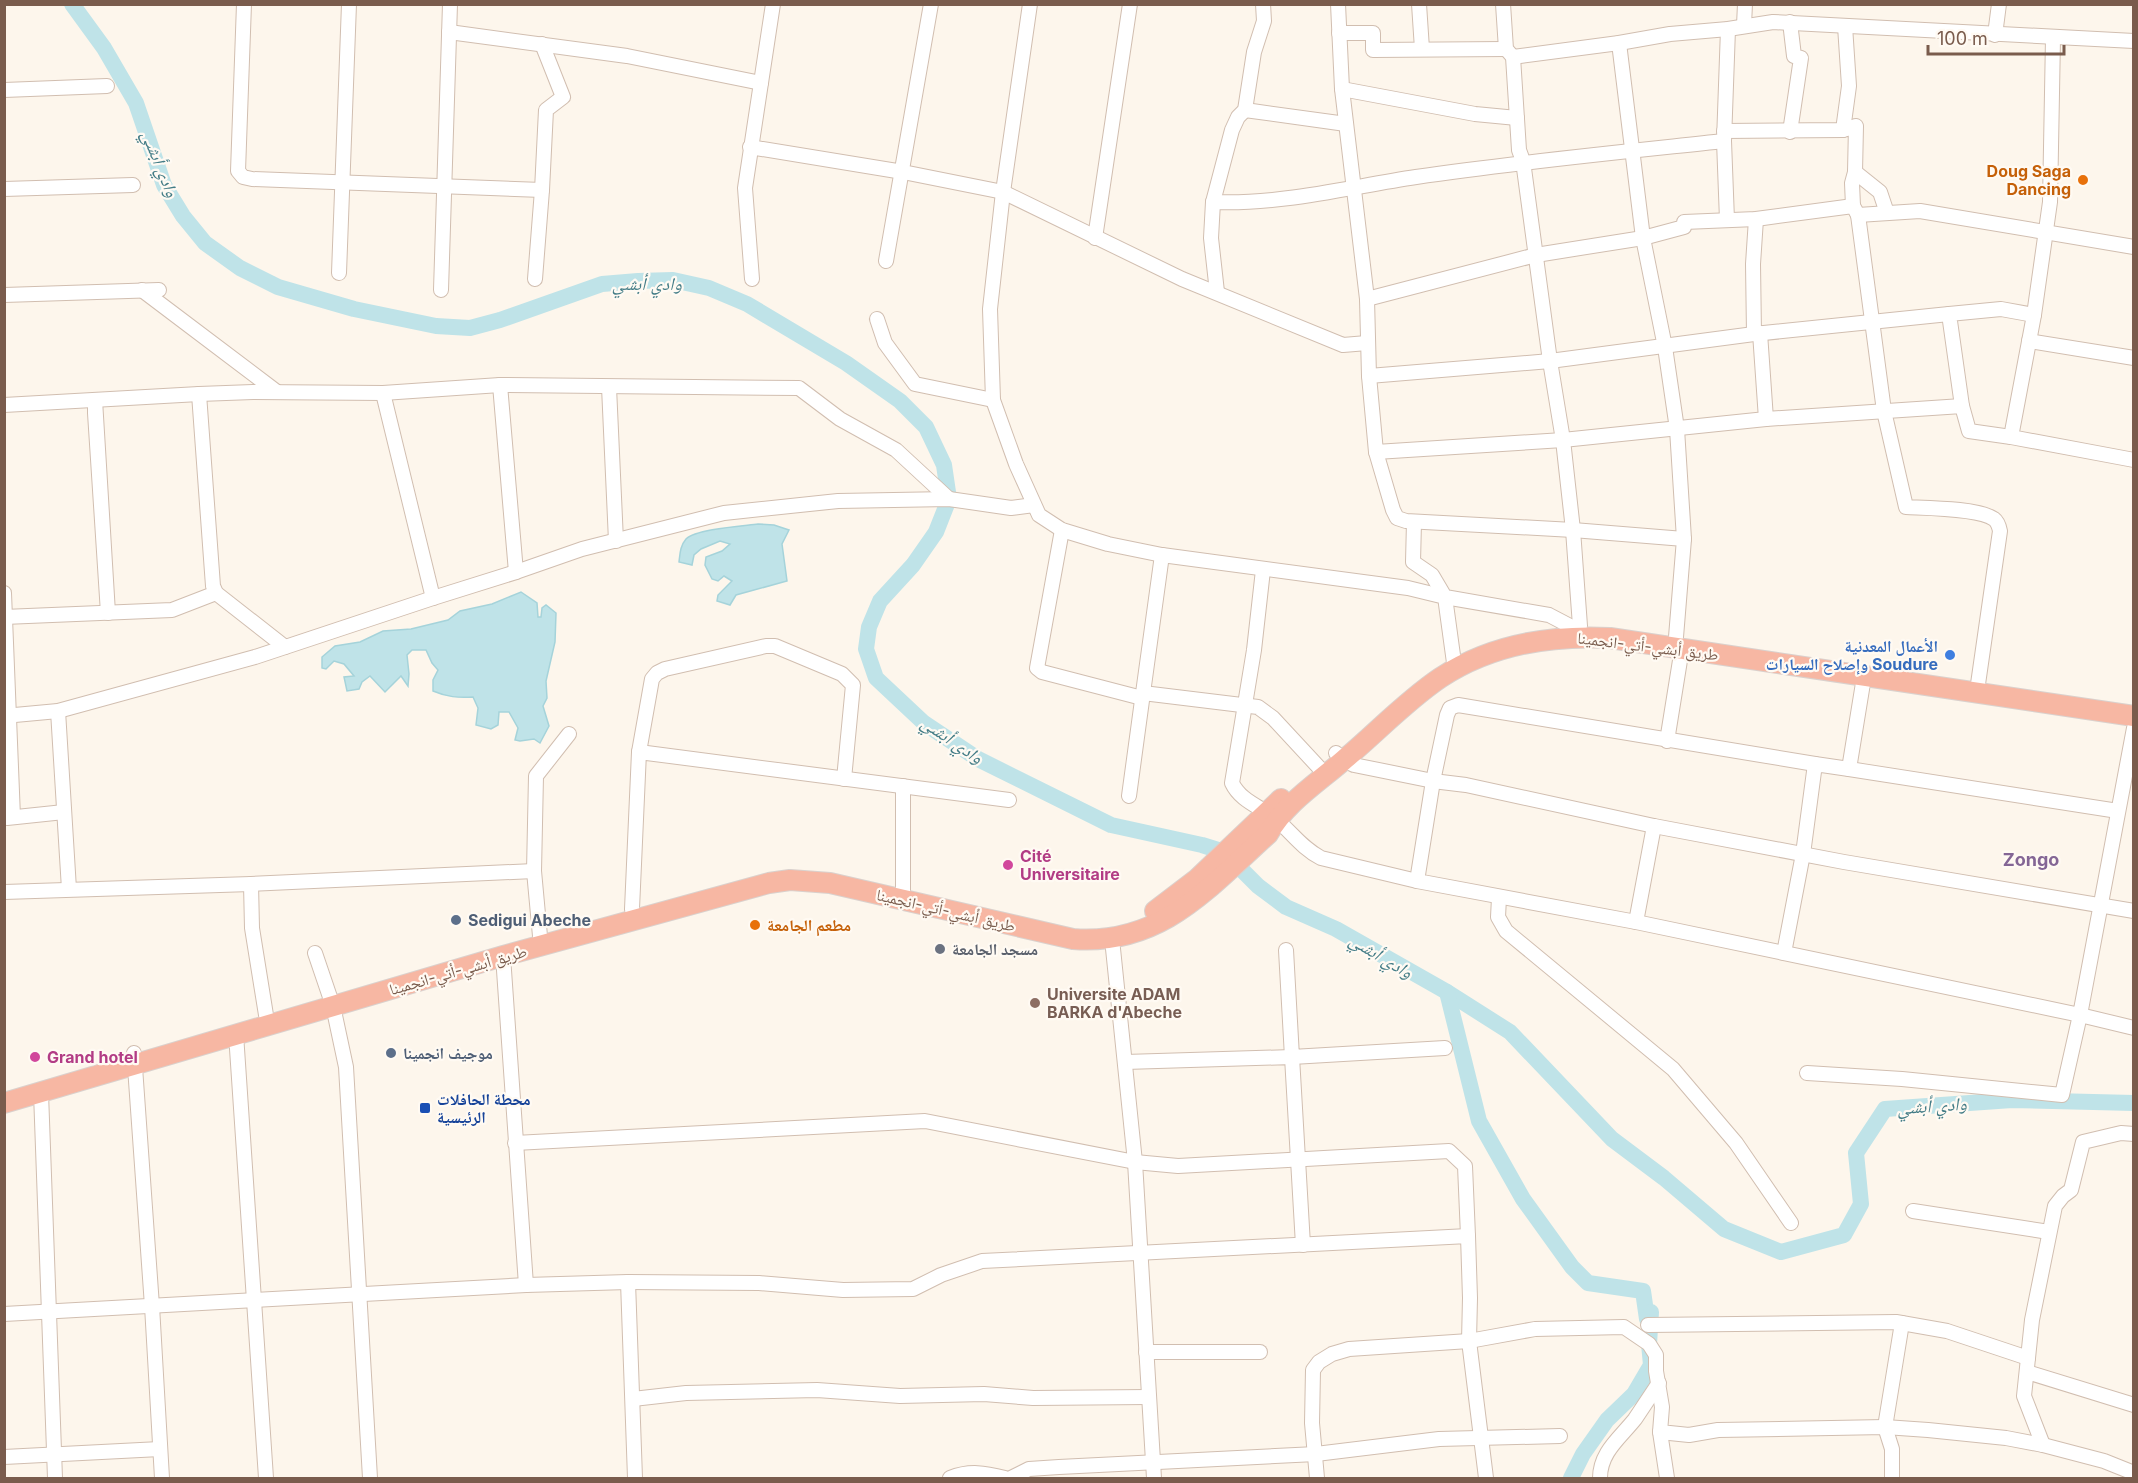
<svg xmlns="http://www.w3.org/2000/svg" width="2138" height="1483" font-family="Inter,'Noto Naskh Arabic',sans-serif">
<rect width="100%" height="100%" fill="#fdf6ec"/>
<g fill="#bfe3e8" stroke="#a5d3da" stroke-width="1.5">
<path d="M758,524L774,525L789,530L782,544L787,581L736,595L730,605L717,601L718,595L732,581L724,576L718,581L712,579L705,565L706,557L722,551L730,544L720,541L701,549L694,555L692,565L679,562C680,554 680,546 686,539C696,529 743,526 758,524Z"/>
<path d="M521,592L537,603L538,617H541L542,608L546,605L556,613L555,642L546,681L547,698L543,706L549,726L540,743L534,739L520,741L515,740L518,728L509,712H499L498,725L491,729L476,725L478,708L473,697C458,698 447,697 433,691V680L438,670L432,663L426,650H412L407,655L409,674L408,686L401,676L385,692L370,676L362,682L359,689L347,691L344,677L354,676L344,664L334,661L326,669L322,668V657L335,646L360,642L383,631L411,629L448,620L460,611L492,604Z"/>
</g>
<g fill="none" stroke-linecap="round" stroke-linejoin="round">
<g stroke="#bfe3e8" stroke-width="16">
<polyline points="72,4 104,48 136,103 164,185 183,216 205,243 240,268 278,287 354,309 436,326 470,328 500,320 602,284 638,281 673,280 709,288 747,304 846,363 900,401 926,427 944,465 949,499 936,532 913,565 880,601 869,627 866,649 876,678 924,723 978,759 1111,825 1202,845 1218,850 1230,858 1258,886 1286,907 1336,929 1447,992 1510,1032 1612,1139 1664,1178 1724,1229 1781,1252 1844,1235 1861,1204 1856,1153 1885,1109 2012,1100 2134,1103"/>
<polyline points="1447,992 1479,1121 1523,1199 1572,1267 1588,1283 1643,1291 1647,1319"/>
<polyline points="1571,1478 1583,1454 1607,1420 1634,1394 1651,1365 1649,1344 1651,1312"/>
</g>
<defs>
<g id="minor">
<polyline points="244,4 238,171 243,177 252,179 542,190 546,110 563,97 542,44"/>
<polyline points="1030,4 1003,192 990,309 993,400 1016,464 1039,515 1062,530 1108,544 1162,555 1408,588 1445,597 1455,670"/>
<polyline points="1338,4 1342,89 1367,299"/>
<polyline points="1419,4 1422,49"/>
<polyline points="1503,4 1506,49 1513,57 1519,150 1523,161 1550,361 1563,440 1573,530 1580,626"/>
<polyline points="1790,22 1794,56 1801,58 1790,132"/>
<polyline points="1744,25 1745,4"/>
<polyline points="449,32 627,56 761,83"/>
<polyline points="1339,33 1373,33 1373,50 1506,49"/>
<polyline points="1995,35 1999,4"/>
<polyline points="2053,38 2050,202 2034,315 2011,437 2134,460"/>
<polyline points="1619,43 1643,238 1665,347 1677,429 1684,539"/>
<polyline points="1513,57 1619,43 1670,34 1728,29 1773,22 2134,41"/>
<polyline points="1342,89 1475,114 1517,118"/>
<polyline points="4,90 107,86"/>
<polyline points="1245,110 1346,124"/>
<polyline points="1843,130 1849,86 1845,26"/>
<polyline points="1724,131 1843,130 1856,126 1855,172 1852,183 1853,206"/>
<polyline points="750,147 903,172 1003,192 1182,279 1343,345 1367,343"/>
<polyline points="1855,172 1880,192 1887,213"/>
<polyline points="4,189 133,185"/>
<path d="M1213,202C1280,205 1349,187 1416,177C1518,162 1621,152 1724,141"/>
<path d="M1858,215L1884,411L1906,507C1926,508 1979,508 1994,519C1998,522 1999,526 2000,531L1978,684"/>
<polyline points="1727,220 1724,141 1728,29"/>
<polyline points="1095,238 1130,4"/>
<polyline points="886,261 931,4"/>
<polyline points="339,273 349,4"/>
<polyline points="535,279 542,190"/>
<polyline points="752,279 745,188 773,4"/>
<polyline points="142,290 277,392"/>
<polyline points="441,290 450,4"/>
<polyline points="1217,292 1211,238 1213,202 1232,130 1238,117 1245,110 1254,52 1264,21 1263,4"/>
<polyline points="4,295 159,290"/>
<polyline points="877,319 885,343 915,384 993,400"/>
<polyline points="1760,333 1766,419"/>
<polyline points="1754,334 1753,264 1756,219"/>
<polyline points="2029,341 2134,358"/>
<polyline points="1369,376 1550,361 1754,334 1949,314"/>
<polyline points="500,385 516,572"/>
<polyline points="609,387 616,541"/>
<polyline points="383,393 433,598"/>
<polyline points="199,394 213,586 216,593 285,647"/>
<polygon points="95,400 108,613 95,413"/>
<polyline points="4,405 199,394 253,392 383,393 500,385 799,388 840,419 896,450 949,499"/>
<polyline points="1962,406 1949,314 2001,309 2034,315"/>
<polyline points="2011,437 1969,431 1962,406 1766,419 1563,440 1376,452 1369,376 1367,299 1536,255 1643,238 1684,227 1684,222 1756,219 1853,206 1858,215 1920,211 2134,247"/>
<polyline points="1376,452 1393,510 1397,518 1406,521 1573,530 1684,539 1676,637"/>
<polyline points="1414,522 1413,562 1432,575 1445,597 1549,615 1570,626"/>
<polyline points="1062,530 1037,668 1042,672 1142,698"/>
<polyline points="1162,555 1143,693 1258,707 1273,718 1325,774"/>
<path d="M1263,570L1254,650L1232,783C1241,802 1262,807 1277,820C1292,833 1302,848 1321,858L1417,881"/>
<polyline points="4,593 13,817"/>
<polyline points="4,617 172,610 216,593"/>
<polyline points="58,711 69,889"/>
<polyline points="4,716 58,711 255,657 433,598 516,572 582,549 724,513 838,501 949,499 1011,508 1034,505"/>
<polyline points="1667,741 1682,648"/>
<polyline points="639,752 652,679 657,673 665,669 766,646 775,646 842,674 853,685 844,779"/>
<polyline points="1336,753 1344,760 1354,765 1433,781 1466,785 1654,826 1844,862 2134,911"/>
<polyline points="1815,764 1458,705 1450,708 1447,715 1433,781 1417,881 1636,922 2080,1015 2134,728"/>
<polyline points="1849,769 2118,811"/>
<polyline points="1129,796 1143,693"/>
<polyline points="7,818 64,812"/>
<polyline points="251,884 252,928 266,1015"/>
<polyline points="4,892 251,884 534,871"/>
<polyline points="1499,898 1498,917 1506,931 1673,1069 1736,1143 1791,1223"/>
<polyline points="903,900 903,786"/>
<polyline points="634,920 632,909 639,752 1009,800"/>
<polyline points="1636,922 1654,826"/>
<polyline points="540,936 534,871 536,776 569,734"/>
<polyline points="1112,939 1135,1162 1154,1478"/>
<polyline points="1286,950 1292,1057 1445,1048"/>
<polyline points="315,953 333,1006 346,1067 370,1478"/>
<polyline points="1784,953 1803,854 1815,764 1849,769 1864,677"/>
<polyline points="503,956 526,1285"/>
<polyline points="236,1034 266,1478"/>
<polyline points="134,1053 152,1306 162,1478"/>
<polyline points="1125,1062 1292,1057 1303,1245"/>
<polyline points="1807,1073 1902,1079 2062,1095 2080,1015 2134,1028"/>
<polyline points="41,1093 55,1478"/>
<polyline points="515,1143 925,1121 1135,1162 1178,1166 1449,1151 1465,1166 1468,1236"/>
<polyline points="1913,1211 2049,1232"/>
<polyline points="628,1282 759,1283 843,1290 913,1289 941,1275 982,1261 1468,1236 1470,1298 1469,1341 1486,1478"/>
<polyline points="4,1314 526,1285 628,1282 635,1478"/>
<polyline points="1648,1325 1896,1322 1947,1331 2028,1358"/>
<polyline points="1146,1352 1260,1352"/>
<polyline points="2027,1372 2134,1405"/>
<polyline points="633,1399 686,1393 817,1390 900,1396 984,1394 1033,1398 1149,1397"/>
<polyline points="1660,1432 1667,1478"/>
<polyline points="2043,1445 2024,1396 2032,1320 2055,1206 2063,1196 2071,1190 2083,1142 2121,1133 2134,1134"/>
<polyline points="4,1457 160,1449"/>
<path d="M950,1478C970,1470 985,1473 1005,1478"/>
<polyline points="1011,1478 1029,1469 1059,1467 1316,1454 1439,1439 1560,1436"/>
<polyline points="1317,1478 1312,1423 1313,1370 1319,1362 1332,1354 1349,1349 1469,1341 1535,1329 1624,1327 1649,1344 1656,1355 1656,1371 1662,1407 1660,1432 1689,1435 1718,1430 1885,1427 1928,1430 2006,1438 2043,1445 2104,1461 2134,1473"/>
<path d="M1600,1478C1600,1452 1620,1438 1635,1419C1643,1407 1651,1395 1659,1383"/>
<polyline points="1892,1478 1892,1449 1885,1427 1902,1323"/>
</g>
<g id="highway">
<polyline points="1155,911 1197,879 1281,799"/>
<path d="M4,1103L503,956L769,883L790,880L830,883L1073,939C1161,946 1208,888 1268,834C1286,802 1319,782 1346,758C1377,732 1406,701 1440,678C1490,645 1551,635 1610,638L2134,716"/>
</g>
</defs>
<use href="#minor" stroke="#d1beb0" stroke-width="16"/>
<use href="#highway" stroke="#dad1cd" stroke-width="22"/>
<use href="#minor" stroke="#fff" stroke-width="14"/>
<use href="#highway" stroke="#f7b7a3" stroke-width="20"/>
</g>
<g fill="#e8710a" stroke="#fffaf3" stroke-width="2">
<circle cx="2083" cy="180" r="6"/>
<circle cx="755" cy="925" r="6"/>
</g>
<circle fill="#3f7fe0" stroke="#fffaf3" stroke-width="2" cx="1950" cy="655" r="6"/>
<g fill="#d1479c" stroke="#fffaf3" stroke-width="2">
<circle cx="1008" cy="865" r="6"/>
<circle cx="35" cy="1057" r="6"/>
</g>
<g fill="#5c6f8a" stroke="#fffaf3" stroke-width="2">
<circle cx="456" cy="920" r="6"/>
<circle cx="391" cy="1053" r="6"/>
</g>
<circle fill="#6b7280" stroke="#fffaf3" stroke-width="2" cx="940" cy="949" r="6"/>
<circle fill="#8d6e63" stroke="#fffaf3" stroke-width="2" cx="1035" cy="1003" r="6"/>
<rect fill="#1a4fb4" stroke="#fffaf3" stroke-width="2" x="419" y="1102" width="12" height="12" rx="3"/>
<g text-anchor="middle" stroke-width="4.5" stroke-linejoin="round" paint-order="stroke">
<g font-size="16" font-weight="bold" fill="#c56008" stroke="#fffaf3" text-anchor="end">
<text x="2071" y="177">Doug Saga<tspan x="2071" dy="18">Dancing</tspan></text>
<text x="767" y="931" text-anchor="start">مطعم الجامعة</text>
</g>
<g font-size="16" fill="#7a5c4d" stroke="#fffaf3">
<text transform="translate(1648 646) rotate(7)" y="6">طريق أبشي-أتي-انجمينا</text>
<text transform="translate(946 910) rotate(13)" y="6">طريق أبشي-أتي-انجمينا</text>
<text transform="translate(458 970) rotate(-16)" y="6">طريق أبشي-أتي-انجمينا</text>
</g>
<g font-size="16" font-weight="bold" fill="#366cbe" stroke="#fffaf3" text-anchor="end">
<text x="1938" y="652">الأعمال المعدنية<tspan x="1938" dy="18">وإصلاح السيارات Soudure</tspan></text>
</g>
<g font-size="16" font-weight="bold" fill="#b23c85" stroke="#fffaf3" text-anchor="start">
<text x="1020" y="862">Cité<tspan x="1020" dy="18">Universitaire</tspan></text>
<text x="47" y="1063">Grand hotel</text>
</g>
<g font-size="16" font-weight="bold" fill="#4e5e75" stroke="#fffaf3" text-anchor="start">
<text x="468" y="926">Sedigui Abeche</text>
<text x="403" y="1059">موجيف انجمينا</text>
</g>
<g font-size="16" font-weight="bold" fill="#5b616d" stroke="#fffaf3" text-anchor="start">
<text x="952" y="955">مسجد الجامعة</text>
</g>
<g font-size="16" font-weight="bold" fill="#785e54" stroke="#fffaf3" text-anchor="start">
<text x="1047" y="1000">Universite ADAM<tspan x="1047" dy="18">BARKA d'Abeche</tspan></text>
</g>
<g font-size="16" font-weight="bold" fill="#164399" stroke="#fffaf3" text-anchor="start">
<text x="437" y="1105">محطة الحافلات<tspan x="437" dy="18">الرئيسية</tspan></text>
</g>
<g font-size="18" font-style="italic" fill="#437c86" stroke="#fffaf3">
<text transform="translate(160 164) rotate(68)" y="6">وادي أبشي</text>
<text x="647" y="290">وادي أبشي</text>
<text transform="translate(952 740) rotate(34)" y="6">وادي أبشي</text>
<text transform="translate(1381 956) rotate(31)" y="6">وادي أبشي</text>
<text transform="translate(1932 1106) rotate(-4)" y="6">وادي أبشي</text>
</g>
<g font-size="18" font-weight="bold" fill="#846695" stroke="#fffaf3">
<text x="2031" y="866">Zongo</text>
</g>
</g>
<rect width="2138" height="1483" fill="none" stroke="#7a5c4d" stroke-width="12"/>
<path d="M1928 45v9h136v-9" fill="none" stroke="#7a5c4d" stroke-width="3"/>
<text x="1937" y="45" font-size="18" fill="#7a5c4d" stroke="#fffaf3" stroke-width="4.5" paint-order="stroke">100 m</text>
</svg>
